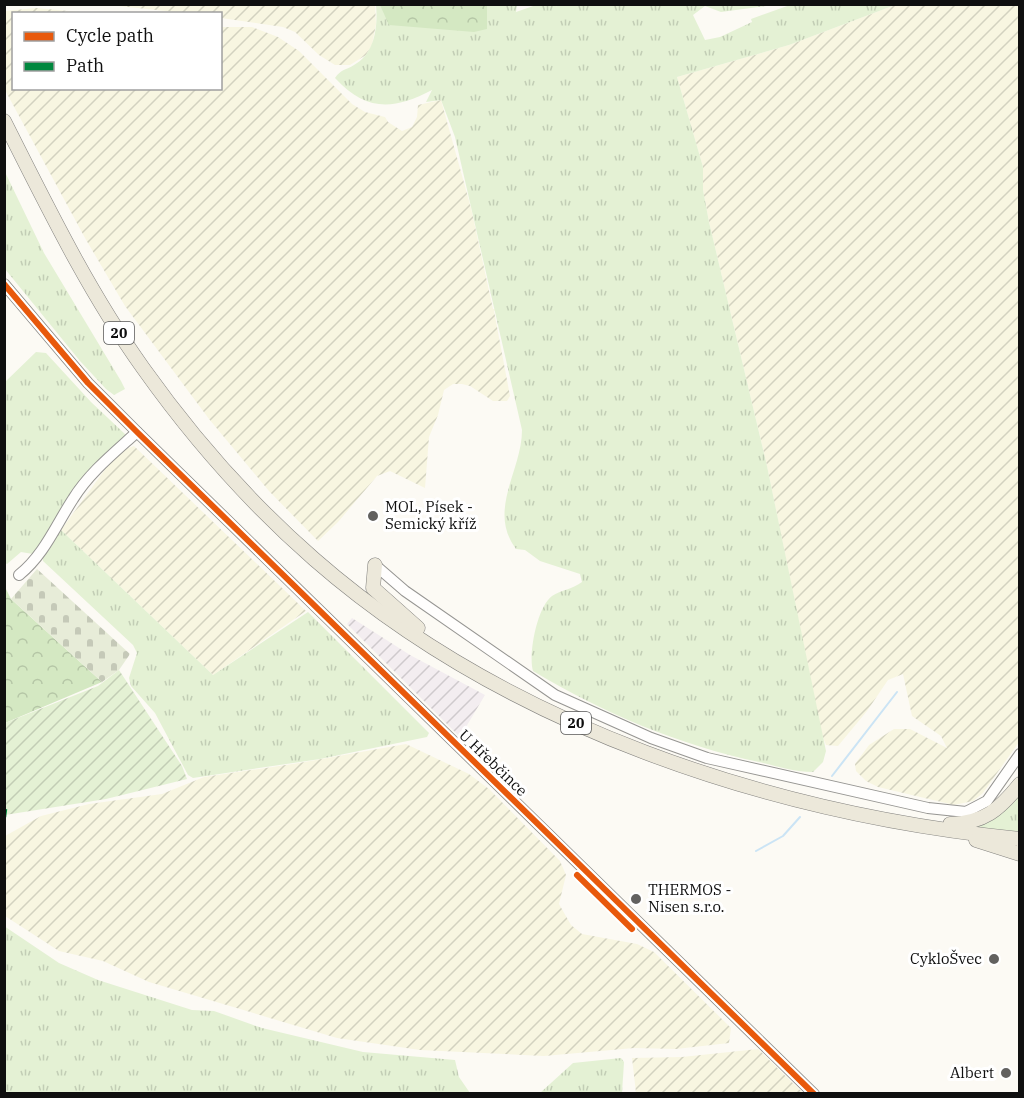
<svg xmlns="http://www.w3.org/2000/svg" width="1024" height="1098" font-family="'IBM Plex Serif',serif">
<defs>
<pattern id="industrial-furrows" width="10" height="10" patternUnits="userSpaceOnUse" patternTransform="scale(1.5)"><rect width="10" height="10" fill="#f3edf0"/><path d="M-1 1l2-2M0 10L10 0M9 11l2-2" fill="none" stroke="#cfcacd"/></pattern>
<pattern id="farmland-furrows" width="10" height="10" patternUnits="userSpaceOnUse" patternTransform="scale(1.5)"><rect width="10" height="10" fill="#f8f6e1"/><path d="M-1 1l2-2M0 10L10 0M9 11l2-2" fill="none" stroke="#d3d2c0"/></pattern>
<pattern id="grass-tufts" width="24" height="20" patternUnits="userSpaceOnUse" patternTransform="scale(1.5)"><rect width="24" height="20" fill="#e4f1d4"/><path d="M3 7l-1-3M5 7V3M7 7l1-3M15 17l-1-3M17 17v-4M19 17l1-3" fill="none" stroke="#c2cdb5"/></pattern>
<pattern id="forest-crowns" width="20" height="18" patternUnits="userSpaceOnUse" patternTransform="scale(1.5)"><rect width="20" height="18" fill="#d4e8c2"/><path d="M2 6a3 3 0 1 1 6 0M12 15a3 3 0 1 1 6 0" fill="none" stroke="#b5c6a6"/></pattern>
<pattern id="cemetery-stones" width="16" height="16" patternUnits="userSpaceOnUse" patternTransform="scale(1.5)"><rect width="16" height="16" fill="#e7ecd8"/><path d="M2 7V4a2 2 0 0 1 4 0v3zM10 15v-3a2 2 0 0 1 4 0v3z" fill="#c5c9b8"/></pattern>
<pattern id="garden-furrows" width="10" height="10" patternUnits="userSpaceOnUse" patternTransform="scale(1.5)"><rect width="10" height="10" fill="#e4f1d4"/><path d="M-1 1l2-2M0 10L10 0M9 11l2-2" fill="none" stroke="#c2cdb5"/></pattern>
</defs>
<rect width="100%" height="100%" fill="#fcfaf4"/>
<polygon fill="url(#industrial-furrows)" points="352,618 410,655 485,695 460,737 347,624"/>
<g fill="url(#farmland-furrows)">
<polygon points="109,5 375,5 376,24 372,45 366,55 350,65 335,65 319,55 295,32 283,27 221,18 220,14 185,13"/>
<polygon points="895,5 1019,5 1019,742 983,793 973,801 954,805 878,787 866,781 856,771 855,764 869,745 894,729 910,729 947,748 941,736 912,716 903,674 888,680 867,711 838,746 826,745 822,735 767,466 709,222 703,190 703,167 677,77 789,45"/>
<polygon points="36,8 91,13 14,14 14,88 220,88 221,27 252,27 278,37 299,51 352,104 365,112 385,117 388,122 402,131 412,127 417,117 418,105 441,100 471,208 493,309 497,309 494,311 510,396 507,401 493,401 470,386 462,384 453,384 444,390 438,415 429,437 425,488 390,471 377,476 338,522 318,541 269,491 209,419 125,306 85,238 5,90 5,11"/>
<polygon points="134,446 306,611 213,675 61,530 109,464 123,450"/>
<polygon points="406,744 469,774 489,789 560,861 566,875 559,904 571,925 582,934 637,944 654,952 731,1028 729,1043 676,1049 634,1048 544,1056 420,1050 337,1038 149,982 103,961 59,951 5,916 5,836 41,816 89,804 162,794 204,777 299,763"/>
<polygon points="758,1049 803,1093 636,1093 632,1058 682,1057"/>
</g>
<g fill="url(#grass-tufts)">
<path d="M539,4L556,5V7L557,4L774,5L721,12L705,6L693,15L705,40L720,37L752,22L751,19L790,5H895L789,45L677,77L703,167V190L709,222L767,466L826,751L823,762L813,772C795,772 777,766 759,762C679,745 603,713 533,671C528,655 537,607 552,596C561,590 573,589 582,582L580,574L540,561L525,550L516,549C487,510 522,471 522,430L455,137L441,100L426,102L432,90C392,111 366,111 335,78C341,69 346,70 354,65C375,54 378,26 376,5H517L516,12Z"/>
<polygon points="5,172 44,253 121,381 125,389 114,395 106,389 80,361 5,269"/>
<polygon points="36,352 46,353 91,402 126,435 63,507 33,554 21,552 7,564 5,563 5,382"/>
<polygon points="61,530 213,675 308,612 429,733 427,737 320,759 193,778 188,775 155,713 131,686 129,678 137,653 133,645 43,561 43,556"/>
<polygon points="1019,794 1019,833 976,830 976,826 999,815"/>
<polygon points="4,926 59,963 98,980 192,1010 214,1011 262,1028 363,1052 455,1060 459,1077 470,1093 5,1093"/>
<polygon points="621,1058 624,1062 622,1093 540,1093 573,1063"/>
</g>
<g fill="url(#forest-crowns)">
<polygon points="380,5 487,5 487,29 474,32 389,25"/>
<polygon points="4,585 11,599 102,682 5,723"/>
</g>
<polygon fill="url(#cemetery-stones)" points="37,569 130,654 119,670 102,682 11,599"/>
<polygon fill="url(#garden-furrows)" points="119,670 182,766 187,779 106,799 5,815 5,723 98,686"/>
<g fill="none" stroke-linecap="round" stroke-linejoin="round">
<g stroke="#cbe4f5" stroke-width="2">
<polyline points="832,776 897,692"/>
<polyline points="756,851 783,836 800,817"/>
</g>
<defs>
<g id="minor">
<polyline points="4,284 88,383 137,432 814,1094"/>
<polyline points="375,565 405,591 555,695 651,738 707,758 928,808 966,812 987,801 1020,754"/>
<path d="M19,575C44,555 56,525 73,499C89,473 114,453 137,432"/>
</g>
<g id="major">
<path d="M4,121C47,206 88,291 143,368C192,437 250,503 314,559C505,726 770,814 1020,839"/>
<polyline points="375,565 373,588 418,628"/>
<path d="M950,824C984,823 999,810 1020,784"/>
<polyline points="976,840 1020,854"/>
</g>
</defs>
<use href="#minor" stroke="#969592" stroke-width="12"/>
<use href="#major" stroke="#83827f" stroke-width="15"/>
<use href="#minor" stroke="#fffefd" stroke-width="10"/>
<use href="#major" stroke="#ece8da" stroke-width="14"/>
<polyline stroke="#00873e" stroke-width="4.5" stroke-dasharray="9 4.5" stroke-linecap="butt" points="4,817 5,809"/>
<defs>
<g id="cycleway">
<polyline points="4,284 88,383 137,432 814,1094"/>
<polyline points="577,875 632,929"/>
</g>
</defs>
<use href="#cycleway" stroke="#fff" stroke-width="10"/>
<use href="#cycleway" stroke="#e8590c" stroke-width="6"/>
</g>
<g fill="#62615f" stroke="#fff" stroke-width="2">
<circle cx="373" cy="516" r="6"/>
<circle cx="636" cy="899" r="6"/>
<circle cx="994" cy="959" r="6"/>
<circle cx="1006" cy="1073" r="6"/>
</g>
<g text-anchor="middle" stroke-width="6" stroke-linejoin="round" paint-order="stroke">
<g fill="#fff" stroke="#575757" stroke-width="1.5">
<rect x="104" y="322" width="30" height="22" rx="4.5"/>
<rect x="561" y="712" width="30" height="22" rx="4.5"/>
</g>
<g font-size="14" font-weight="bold" fill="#0f0f0f">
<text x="119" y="338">20</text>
<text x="576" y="728">20</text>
</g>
<g font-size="15" fill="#0f0f0f" stroke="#fff" text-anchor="start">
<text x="385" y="512">MOL, Písek -<tspan x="385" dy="17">Semický kříž</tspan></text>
<text x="648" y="895">THERMOS -<tspan x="648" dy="17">Nisen s.r.o.</tspan></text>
<text x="982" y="964" text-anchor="end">CykloŠvec</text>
<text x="994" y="1078" text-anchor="end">Albert</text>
</g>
<g font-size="15" fill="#0f0f0f" stroke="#fff">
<text transform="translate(493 763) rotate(44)" y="5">U Hřebčince</text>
</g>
</g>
<rect width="1024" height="1098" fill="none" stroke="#0f0f0f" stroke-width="12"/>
<rect x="12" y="12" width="210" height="78" fill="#ffffff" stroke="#9f9f9f" stroke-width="1.5"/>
<rect x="24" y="32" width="30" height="9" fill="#e8590c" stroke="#9f9f9f" stroke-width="1.5"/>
<text x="66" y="42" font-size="18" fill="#0f0f0f">Cycle path</text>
<rect x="24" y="62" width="30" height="9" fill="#00873e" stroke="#9f9f9f" stroke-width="1.5"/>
<text x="66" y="72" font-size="18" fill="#0f0f0f">Path</text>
</svg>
